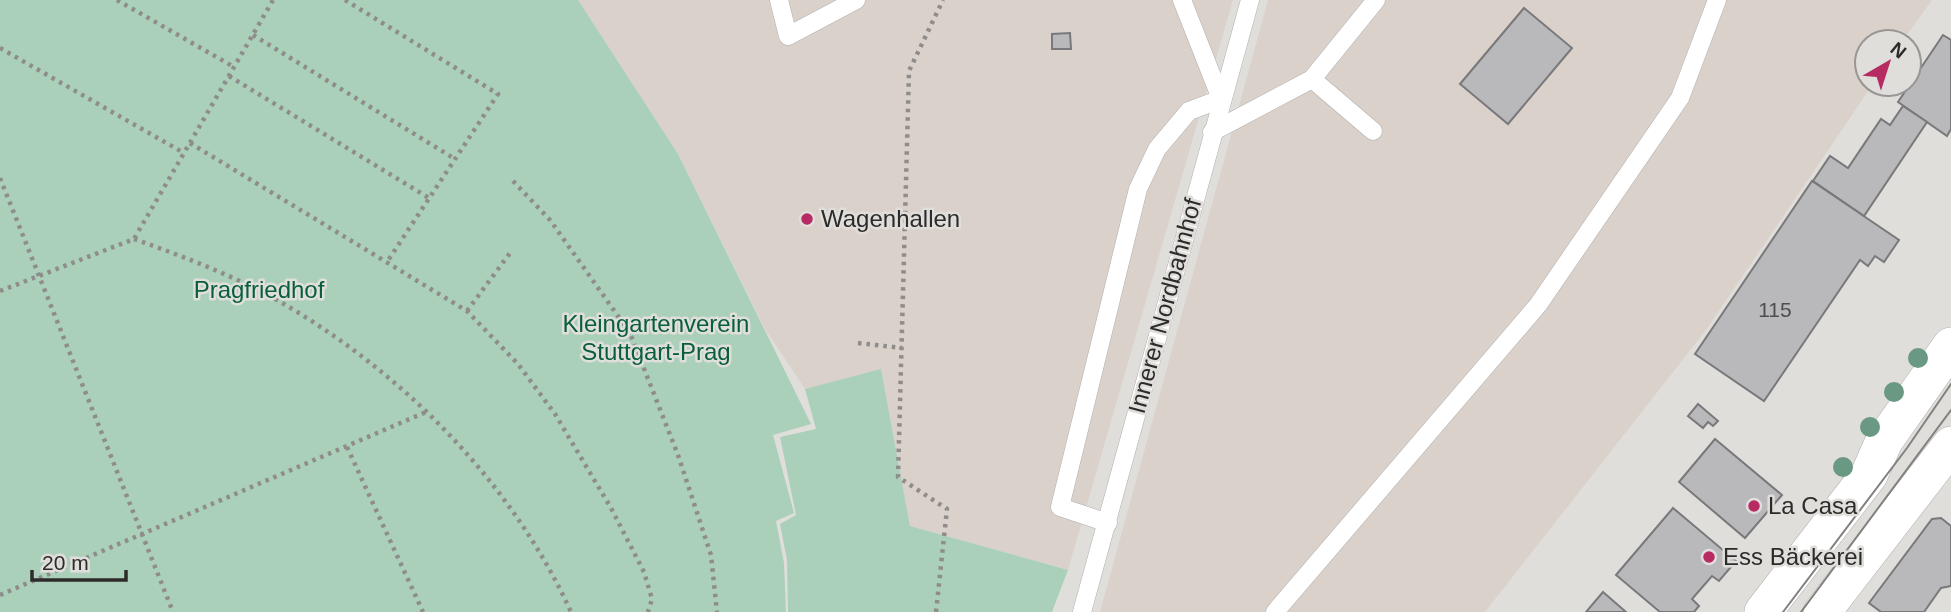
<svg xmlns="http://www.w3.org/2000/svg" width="1951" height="612" font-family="Helvetica,sans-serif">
<rect width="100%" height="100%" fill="#e0dedb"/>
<g fill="#dad1ca">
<polygon points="578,0 1233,0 1068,570 910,526 881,370 805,389 765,329 678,154"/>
<polygon points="1268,0 1932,0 1902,42 1867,42 1867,84 1873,84 1706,330 1485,612 1100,612"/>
</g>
<g fill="#abd0ba">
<polygon points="0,0 578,0 678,154 811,424 773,435 794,513 776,521 784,563 786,612 0,612"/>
<polygon points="881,369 910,526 1068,570 1052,612 788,612 787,560 780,524 796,515 780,437 816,429 805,389"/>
</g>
<g fill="#b9b8bb" stroke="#79787b" stroke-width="2">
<polygon points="1524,8 1572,48 1508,124 1460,84"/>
<polygon points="1070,33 1071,49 1052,49 1052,34"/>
<polygon points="1943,35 1951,40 1951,129 1947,136 1898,102"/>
<polygon points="1903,106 1927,122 1864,216 1813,181 1830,156 1848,168 1881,119 1890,125"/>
<polygon points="1812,181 1899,240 1884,262 1875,256 1868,266 1860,260 1764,401 1695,354"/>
<polygon points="1698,404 1718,421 1713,426 1708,422 1703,428 1688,416"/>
<polygon points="1715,439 1782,495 1745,538 1679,482"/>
<polygon points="1673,508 1736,561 1719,581 1712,576 1692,599 1699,606 1694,612 1660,612 1616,575"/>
<polygon points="1941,518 1951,526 1951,586 1941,588 1924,612 1881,612 1869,603 1932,519"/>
<polygon points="1603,592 1626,612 1586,612"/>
</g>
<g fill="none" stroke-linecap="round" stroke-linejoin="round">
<defs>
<g id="service">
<polyline points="779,0 788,36 856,0"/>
<polyline points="1312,79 1373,131"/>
<polyline points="1212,132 1312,79 1376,0"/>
<polyline points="1108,523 1060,507 1138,189 1157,149 1189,111 1221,99 1182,0"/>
<polyline points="1082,612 1250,0"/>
<polyline points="1275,612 1538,305 1680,98 1717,0"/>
</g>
<g id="minor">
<polyline points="1763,612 1869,475 1884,441 1951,346"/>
<polyline points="1822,612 1951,445"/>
</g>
</defs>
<use href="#service" stroke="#b1afad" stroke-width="19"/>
<use href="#minor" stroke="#b1afad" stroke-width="38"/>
<g stroke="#8f8d8b" stroke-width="4.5" stroke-dasharray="3.5 5" stroke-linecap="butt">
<polyline points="117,0 234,67"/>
<polyline points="345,0 498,94 387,262"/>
<polyline points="253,35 455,159"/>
<polyline points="0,48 184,153"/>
<polyline points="229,76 429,198"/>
<polyline points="190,143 467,311 518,364 555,414 611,508 644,572 652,599 648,612"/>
<polyline points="0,178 173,612"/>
<polyline points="513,181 550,220 630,333 678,455 711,555 717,612"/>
<path d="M134,239C188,258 245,280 294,310C411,381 514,487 571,612"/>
<polyline points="0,291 134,239 273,0"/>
<polyline points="467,311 510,253"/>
<polyline points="858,343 902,348"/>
<polyline points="347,447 423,612"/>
<polyline points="0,595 426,412"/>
<polyline points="936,612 947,509 898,477 909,71 943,0"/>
</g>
<use href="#service" stroke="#fff" stroke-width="18"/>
<use href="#minor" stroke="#fff" stroke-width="37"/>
<g stroke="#82817f" stroke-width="2">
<polyline points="1783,612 1907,448 1951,384"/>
<polyline points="1801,612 1951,410"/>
</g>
</g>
<g fill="#699883">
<circle cx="1918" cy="358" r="10"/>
<circle cx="1894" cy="392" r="10"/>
<circle cx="1870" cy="427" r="10"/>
<circle cx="1843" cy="467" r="10"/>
</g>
<g fill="#b72b63" stroke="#e0dedb" stroke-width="2.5">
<circle cx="807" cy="219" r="7"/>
<circle cx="1754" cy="506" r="7"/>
<circle cx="1709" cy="557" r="7"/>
</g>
<g text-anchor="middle" stroke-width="5" stroke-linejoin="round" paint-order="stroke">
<g font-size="21" fill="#4f4e4e">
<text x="1775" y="317">115</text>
</g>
<g font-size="24" fill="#2c2b2a" stroke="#e0dedb" text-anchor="start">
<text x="821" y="227">Wagenhallen</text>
<text x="1768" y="514">La Casa</text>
<text x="1723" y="565">Ess Bäckerei</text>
</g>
<g font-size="24" fill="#085f3b" stroke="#e0dedb">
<text x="259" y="298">Pragfriedhof</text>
<text x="656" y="332">Kleingartenverein<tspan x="656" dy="28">Stuttgart-Prag</tspan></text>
</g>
<g font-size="24" fill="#2c2b2a" stroke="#e0dedb">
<text transform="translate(1165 306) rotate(-75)" y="8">Innerer Nordbahnhof</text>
</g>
</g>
<g transform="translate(1888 63) rotate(39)"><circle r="33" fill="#e0dedb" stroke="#989694" stroke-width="2"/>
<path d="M0-5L12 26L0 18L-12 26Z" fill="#b72b63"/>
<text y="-10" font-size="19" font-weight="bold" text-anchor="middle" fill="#2c2b2a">N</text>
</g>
<path d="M32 570v10h94v-10" fill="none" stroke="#2c2b2a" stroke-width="3.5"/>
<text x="42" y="570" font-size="21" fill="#2c2b2a" stroke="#e0dedb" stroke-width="5" paint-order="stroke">20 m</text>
</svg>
